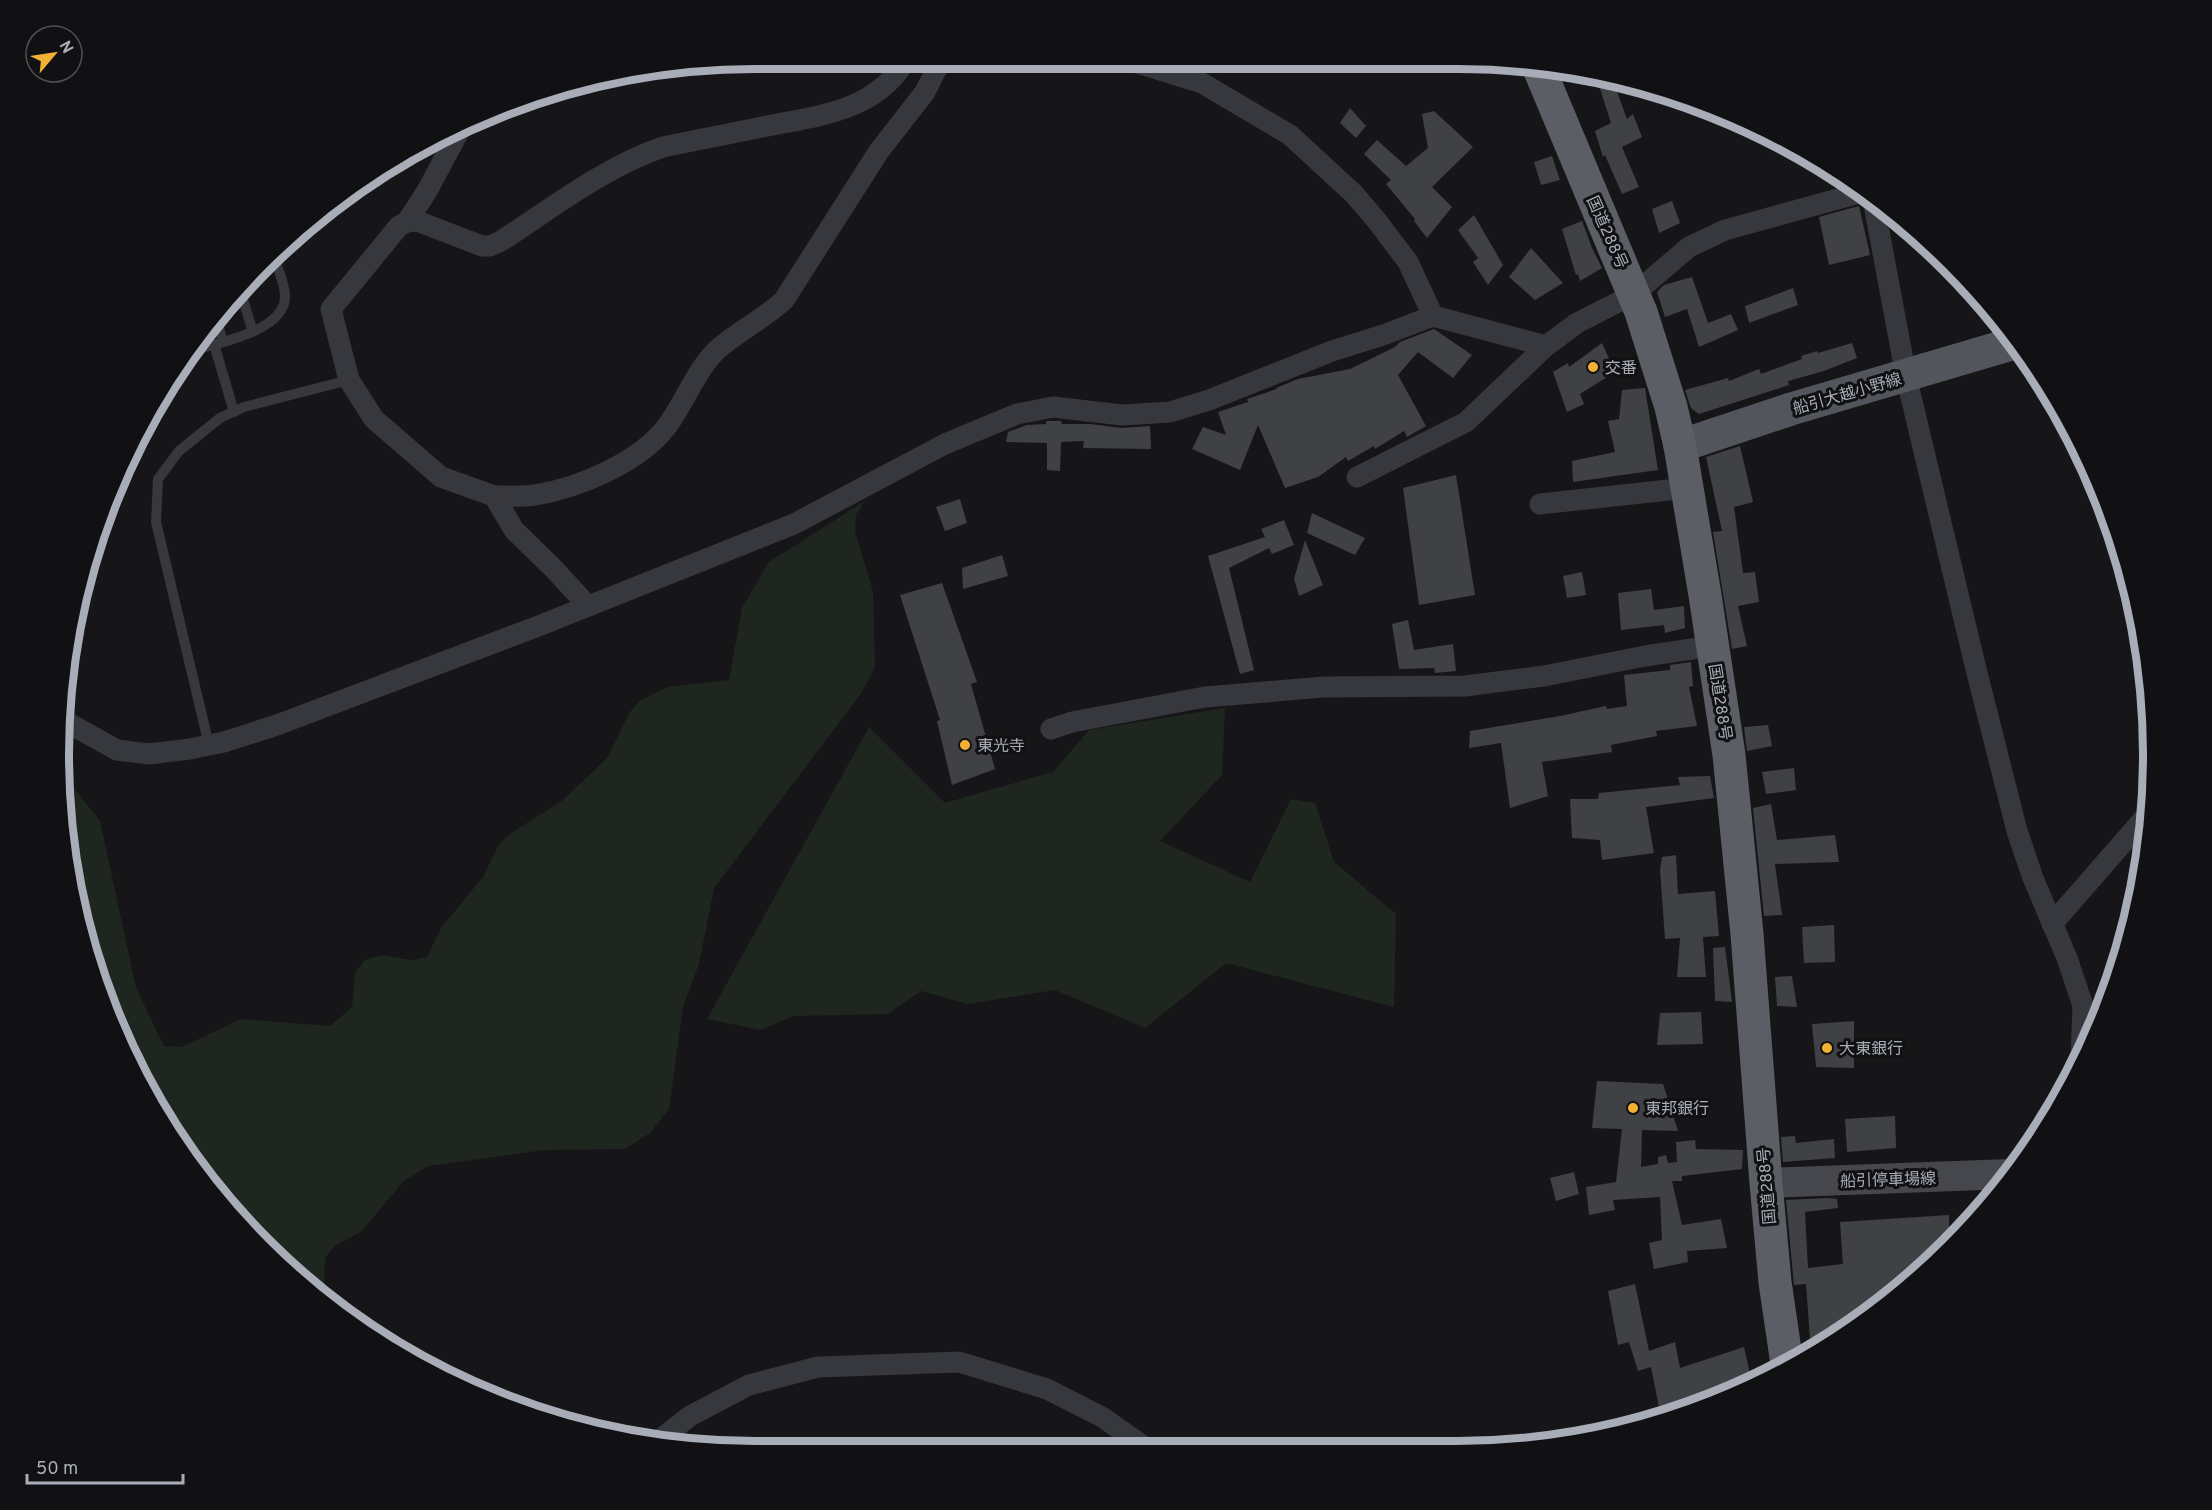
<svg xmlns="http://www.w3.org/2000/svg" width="2212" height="1510" font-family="Overpass,'Noto Sans JP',sans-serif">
<rect width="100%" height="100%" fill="#161618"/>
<g fill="#1e261f">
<polygon points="865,501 856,515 855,532 873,591 875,668 860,695 714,888 699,964 683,1007 669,1109 650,1133 625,1149 544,1150 428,1166 403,1182 362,1231 335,1246 325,1258 324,1288 318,1296 263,1248 152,1103 96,979 72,891 64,775 100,821 136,988 164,1046 182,1047 241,1019 330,1026 352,1007 355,973 365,960 381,955 411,960 427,957 441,928 483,877 497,848 508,835 563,800 608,757 629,713 640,701 667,687 729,680 742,608 769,562"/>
<polygon points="1225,708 1222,775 1160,841 1250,882 1291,799 1315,803 1334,862 1396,914 1394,1007 1226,963 1145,1028 1055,990 968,1004 921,991 888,1014 793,1016 761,1030 707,1019 869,727 945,803 1053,772 1089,730"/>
</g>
<g fill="#404145">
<polygon points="1600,74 1612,78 1627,119 1633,114 1642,137 1622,147 1639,187 1622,194 1605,155 1603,157 1595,131 1611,123 1596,76"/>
<polygon points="1350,108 1366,126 1356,138 1340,123"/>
<polygon points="1434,111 1473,147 1432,187 1452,207 1427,238 1414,221 1415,219 1386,184 1391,180 1364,154 1377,140 1406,166 1428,148 1422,114"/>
<polygon points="1552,156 1560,180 1541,185 1534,162"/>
<polygon points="1672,201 1680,223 1659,233 1652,209"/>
<polygon points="1859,206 1870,255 1829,265 1819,217"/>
<polygon points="1474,215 1503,265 1488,285 1473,262 1478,258 1458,230"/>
<polygon points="1582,221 1592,248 1602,268 1580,281 1578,274 1576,275 1562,229"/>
<polygon points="1531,248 1563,283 1535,300 1509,277"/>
<polygon points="1692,277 1708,323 1731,314 1738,330 1699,347 1687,309 1665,317 1657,292 1664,285"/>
<polygon points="1793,288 1798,305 1749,323 1745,306"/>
<polygon points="1434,329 1472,355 1453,378 1418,352 1398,375 1426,426 1407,437 1404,431 1375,449 1374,446 1348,461 1346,457 1318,477 1285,488 1258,425 1240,470 1192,449 1203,427 1226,435 1218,412 1248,402 1247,399 1277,389 1276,388 1298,379 1350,369 1395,347 1400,342"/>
<polygon points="1602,343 1615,372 1580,394 1584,404 1567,412 1553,372 1568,363 1569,367"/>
<polygon points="1852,343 1857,358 1824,371 1788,381 1789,385 1699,414 1691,408 1685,390 1728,378 1729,381 1759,369 1761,374 1802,359 1801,356 1817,351 1818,353"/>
<polygon points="1645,388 1658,470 1573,482 1572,461 1615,452 1608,421 1619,419 1622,390"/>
<polygon points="1046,421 1061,421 1062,424 1090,424 1121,428 1150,426 1151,449 1083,448 1084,441 1061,442 1060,471 1047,470 1047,443 1006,442 1008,432 1027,425 1046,424"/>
<polygon points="1740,446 1753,502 1734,507 1743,573 1755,572 1759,602 1738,606 1747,646 1732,649 1713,532 1722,531 1706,457"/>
<polygon points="1456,475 1475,595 1419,605 1403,488"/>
<polygon points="960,499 967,523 945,531 936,507"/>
<polygon points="1312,513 1365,538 1355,555 1307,533"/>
<polygon points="1284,520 1294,545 1272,554 1269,548 1229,568 1254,670 1240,674 1208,556 1265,537 1261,529"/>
<polygon points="1305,540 1323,585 1299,596 1294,579"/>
<polygon points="1002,555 1008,576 963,589 962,568"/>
<polygon points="1582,572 1586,595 1567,598 1563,576"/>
<polygon points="942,583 977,682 971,684 995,769 952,785 937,721 940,720 900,595"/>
<polygon points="1651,589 1654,610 1684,606 1685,628 1665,633 1664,625 1621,630 1618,593"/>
<polygon points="1408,620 1414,650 1453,644 1456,671 1435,673 1434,668 1399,669 1392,624"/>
<polygon points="1691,662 1693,686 1689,687 1697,726 1656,731 1657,736 1611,745 1612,752 1542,762 1548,796 1510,808 1501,743 1469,748 1470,731 1560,716 1606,706 1607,709 1627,706 1624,675 1670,670 1670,665"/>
<polygon points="1768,725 1772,746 1747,751 1744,727"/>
<polygon points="1794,768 1796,790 1766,794 1762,772"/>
<polygon points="1710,776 1714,798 1646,807 1654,853 1602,860 1600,840 1572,838 1570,799 1598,799 1599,793 1680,785 1678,777"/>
<polygon points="1771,804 1777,840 1835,835 1839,862 1775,864 1782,915 1764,916 1753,808"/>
<polygon points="1676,855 1678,894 1715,891 1719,936 1703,937 1706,977 1677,977 1680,938 1665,939 1660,870 1662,857"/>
<polygon points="1834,925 1835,962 1804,963 1802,927"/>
<polygon points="1725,947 1732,1002 1715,1001 1713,948"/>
<polygon points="1792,976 1797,1007 1777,1006 1775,977"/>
<polygon points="1701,1012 1703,1044 1657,1045 1660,1013"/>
<polygon points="1854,1021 1854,1068 1816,1067 1812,1024"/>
<polygon points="1597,1081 1663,1084 1678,1131 1642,1130 1641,1167 1658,1164 1658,1157 1666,1155 1668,1163 1677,1162 1676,1142 1695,1140 1696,1149 1743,1150 1742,1169 1682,1176 1682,1181 1672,1181 1682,1225 1721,1219 1727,1248 1687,1251 1688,1262 1654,1269 1649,1243 1662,1240 1660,1197 1613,1200 1615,1210 1589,1215 1586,1187 1616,1182 1622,1129 1592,1128"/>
<polygon points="1895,1116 1896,1148 1847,1152 1845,1119"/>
<polygon points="1795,1136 1796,1143 1834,1139 1835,1158 1783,1162 1781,1137"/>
<polygon points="1574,1172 1579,1194 1556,1201 1550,1178"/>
<polygon points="1827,1198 1837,1199 1838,1208 1805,1212 1808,1268 1843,1264 1840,1222 1949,1215 1949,1248 1844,1334 1811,1352 1806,1284 1794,1285 1786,1200"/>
<polygon points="1635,1284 1649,1351 1675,1342 1680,1368 1744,1347 1752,1383 1724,1398 1661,1417 1651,1367 1638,1371 1629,1342 1618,1345 1608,1291"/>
</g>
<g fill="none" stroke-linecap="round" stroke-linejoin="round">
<g stroke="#37383d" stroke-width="10">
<polyline points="250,280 252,279"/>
<polyline points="240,290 253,332"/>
<polyline points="216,317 223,342"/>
<polyline points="214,344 234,412"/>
<path d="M191,351C217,343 286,331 285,296C285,283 277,267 273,255"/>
<polyline points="209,745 156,522 158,479 179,451 220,418 244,407 349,380"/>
</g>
<g stroke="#37383d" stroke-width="21">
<polyline points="1131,61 1202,83 1290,135 1354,194 1377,221 1408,262 1433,316"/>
<polyline points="1873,199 1906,376 1975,665 2017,831 2033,878 2067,958 2083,1006 2081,1058"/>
<polyline points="407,222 427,191 459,131"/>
<polyline points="1357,477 1466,422 1546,346"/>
<path d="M494,496C507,496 522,497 535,495C579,488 640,462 667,426C683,405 699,365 718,349C738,331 764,319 784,300L879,151L925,92L940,62"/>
<polyline points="1540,504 1687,488"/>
<path d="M588,606L554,569L514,530L494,496L441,477L374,419L349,380L331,309L399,226L407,222L417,221L482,246H490L501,241C551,209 606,166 663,147C696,140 729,134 762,127C815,116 872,113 904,63"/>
<polyline points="61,719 117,750 149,754 190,749 224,742 277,725 536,627 794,524 945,444 1017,414 1053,407 1122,415 1170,412 1209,400 1332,351 1383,335 1433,316 1546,346 1577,323 1634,294 1689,247 1725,230 1863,192"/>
<polyline points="1051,729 1072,722 1205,697 1324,687 1465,686 1544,676 1645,656 1712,646"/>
<polyline points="2052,924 2148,814"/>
<polyline points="657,1442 690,1416 749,1385 818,1367 959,1362 1047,1389 1102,1417 1152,1452"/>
</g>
<polyline stroke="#45474d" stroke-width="30" points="1766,1183 2010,1174"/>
<polyline stroke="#53555c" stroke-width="33" points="1680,446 1791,409 2015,343"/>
<polyline stroke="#5b5e65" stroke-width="33" points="1538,66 1641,312 1671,407 1680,446 1705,595 1729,755 1747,934 1766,1183 1775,1282 1787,1364"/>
</g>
<g fill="#f2b134" stroke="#111113" stroke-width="2">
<circle cx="1593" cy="367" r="6"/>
<circle cx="965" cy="745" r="6"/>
<circle cx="1827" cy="1048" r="6"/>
<circle cx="1633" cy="1108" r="6"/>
</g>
<g text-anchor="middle" stroke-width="6" stroke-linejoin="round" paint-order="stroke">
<g font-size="16" fill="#a8adb8" stroke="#111113">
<text transform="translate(1608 232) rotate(66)" y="6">国道288号</text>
<text transform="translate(1847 393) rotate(-16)" y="6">船引大越小野線</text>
<text transform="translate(1721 702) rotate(81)" y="6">国道288号</text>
<text transform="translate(1888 1179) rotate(-2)" y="6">船引停車場線</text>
<text transform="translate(1766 1186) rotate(-95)" y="6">国道288号</text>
</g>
<g font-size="16" fill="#a8adb8" stroke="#111113" text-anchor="start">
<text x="1605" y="373">交番</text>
<text x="977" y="751">東光寺</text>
<text x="1839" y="1054">大東銀行</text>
<text x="1645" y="1114">東邦銀行</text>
</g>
</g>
<path d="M0 0H2212V1510H0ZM755 69H1457A686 686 0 0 1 2143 755V755A686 686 0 0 1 1457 1441H755A686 686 0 0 1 69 755V755A686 686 0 0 1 755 69Z" fill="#111113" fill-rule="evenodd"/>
<path fill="none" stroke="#a8adb8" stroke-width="8" d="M755 69H1457A686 686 0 0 1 2143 755V755A686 686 0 0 1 1457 1441H755A686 686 0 0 1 69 755V755A686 686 0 0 1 755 69Z"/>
<g transform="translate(54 54) rotate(61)"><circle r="28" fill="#111113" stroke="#4d4f55" stroke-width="1.5"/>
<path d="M0-4.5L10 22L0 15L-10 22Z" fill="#f2b134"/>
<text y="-9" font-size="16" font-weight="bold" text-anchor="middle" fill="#a8adb8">N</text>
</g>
<path d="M27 1474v9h156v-9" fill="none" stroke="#a8adb8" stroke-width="3"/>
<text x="36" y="1474" font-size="18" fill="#a8adb8" stroke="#111113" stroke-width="4.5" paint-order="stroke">50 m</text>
</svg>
